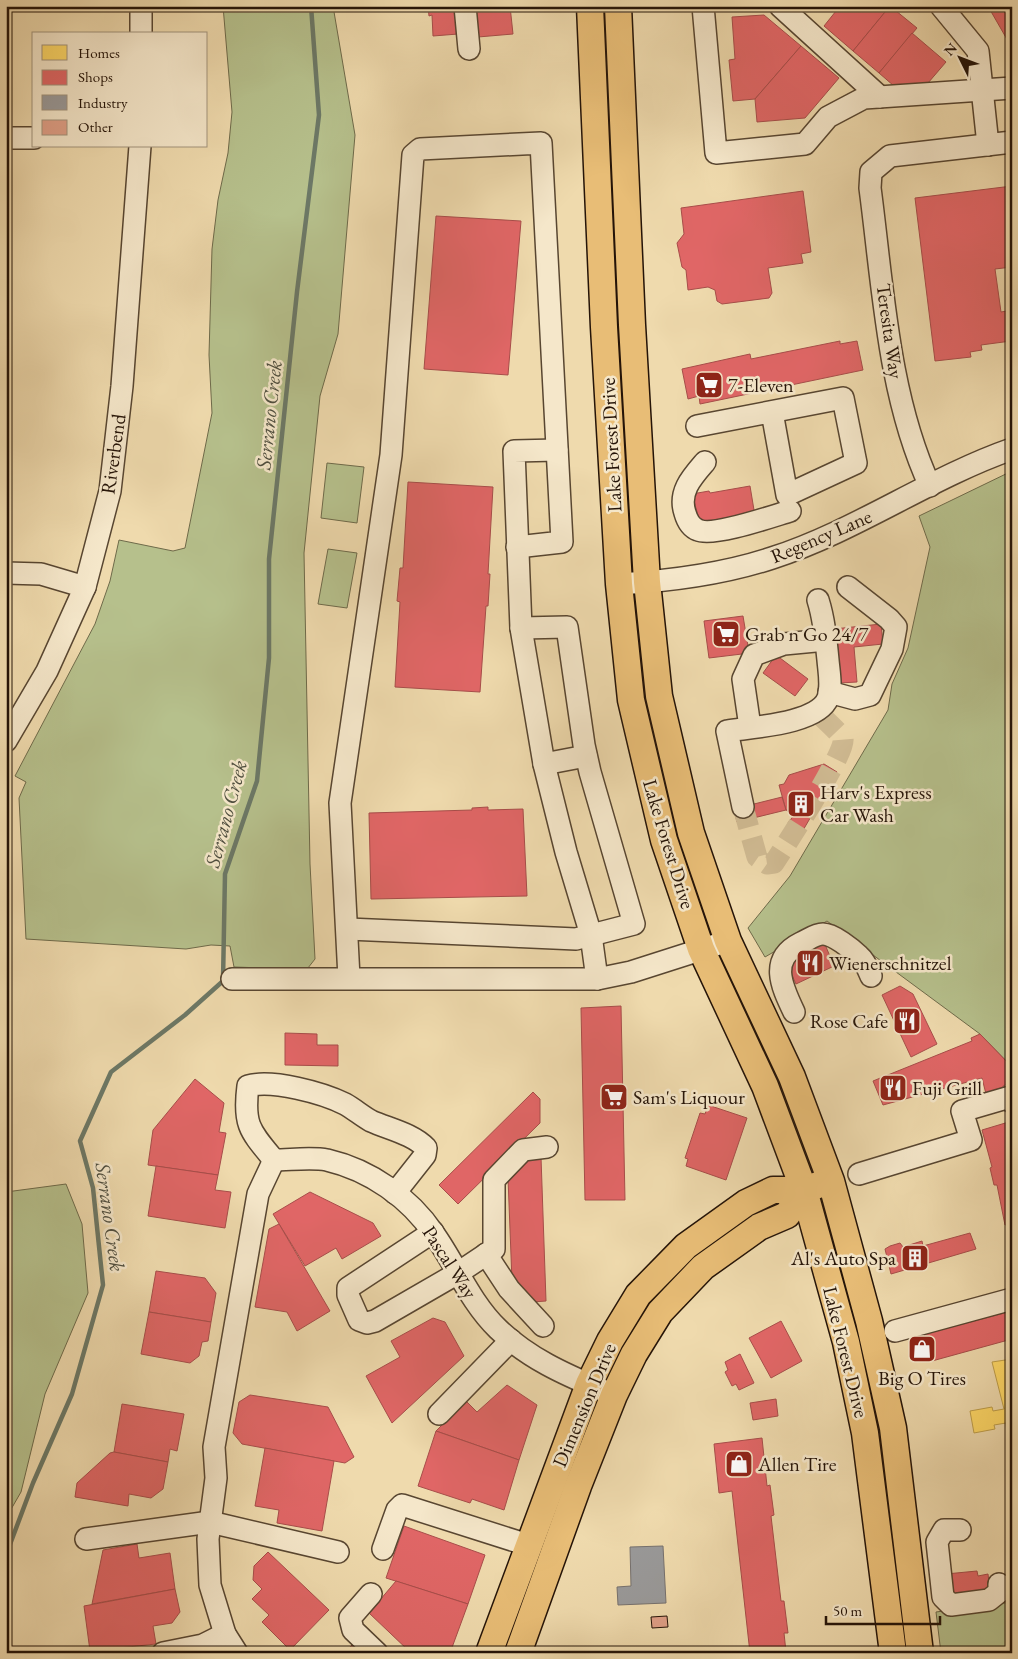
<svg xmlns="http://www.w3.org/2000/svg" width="1018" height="1659" font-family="'EB Garamond',serif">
<rect width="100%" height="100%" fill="#efdaad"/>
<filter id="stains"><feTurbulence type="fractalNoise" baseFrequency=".004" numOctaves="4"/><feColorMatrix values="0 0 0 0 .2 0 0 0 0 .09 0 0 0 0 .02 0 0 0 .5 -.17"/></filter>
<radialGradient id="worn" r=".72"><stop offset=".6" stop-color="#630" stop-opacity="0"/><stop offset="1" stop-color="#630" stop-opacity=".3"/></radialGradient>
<g fill="#b6c08c" stroke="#6e6a4a">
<polygon points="223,6 333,6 355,135 338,334 320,396 304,553 310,864 315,959 304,973 293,969 234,967 230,946 211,945 186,949 26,939 19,798 26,782 15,776 95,624 110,581 119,540 173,551 185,548 212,413 209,355 212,249 218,200 228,153 232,112"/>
<polygon points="327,463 364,467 357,523 321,518"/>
<polygon points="1012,471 1012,1067 980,1034 827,921 765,957 748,928 790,876 888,710 892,684 908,648 930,547 919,516"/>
<polygon points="328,549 357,553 347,608 318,604"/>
<polygon points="66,1184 82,1224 88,1293 45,1394 21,1492 6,1518 6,1192"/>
<polygon points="1012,1602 1012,1653 941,1653 936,1612"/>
</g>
<polygon fill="#ffd966" stroke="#be9e4a" points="1012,1359 1012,1471 1010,1471 1006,1423 994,1425 995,1429 974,1433 970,1411 992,1407 993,1411 1004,1409 992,1362"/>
<g fill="#e06666" stroke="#a84d4a">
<polygon points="428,6 455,6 458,34 433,36 432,15 429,16"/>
<polygon points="476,6 510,6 513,34 478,37"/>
<polygon points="840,6 890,6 853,51 824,26"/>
<polygon points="890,6 917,28 879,73 853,51"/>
<polygon points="991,6 1012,6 1012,48 989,8"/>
<polygon points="764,15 801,46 755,99 733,101 729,60 735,59 732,17"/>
<polygon points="912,33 946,62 928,83 894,86 879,73"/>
<polygon points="801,46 839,78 805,118 757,122 755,99"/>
<polygon points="1012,186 1012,267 995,269 1001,312 1012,310 1012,346 1011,341 981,345 982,350 970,352 971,357 935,361 915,198"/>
<polygon points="803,191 811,252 801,254 803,263 768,268 772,293 769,298 722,304 717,301 715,290 708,287 688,290 686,270 682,267 677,243 684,234 681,208"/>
<polygon points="436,216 521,221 508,375 424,369"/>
<polygon points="840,341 840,344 857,341 863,370 700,404 699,396 688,399 682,369 750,354 751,359"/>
<polygon points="408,482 493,487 488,574 490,574 488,606 486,606 480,692 395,687 400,602 397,601 400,568 403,568"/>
<polygon points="750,486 755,516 701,526 692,494 709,491 710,493"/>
<polygon points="743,616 748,646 742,654 709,658 704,621"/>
<polygon points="881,624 883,644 854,647 857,682 839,683 834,629"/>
<polygon points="776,655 808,679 795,696 763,673"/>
<polygon points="824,764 837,772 802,832 788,823 794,815 786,810 779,785 784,784 789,775"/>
<polygon points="782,797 786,810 737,822 734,809"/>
<polygon points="488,807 488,810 523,809 527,896 371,899 369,813 472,810 472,808"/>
<polygon points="824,942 834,966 796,984 785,960"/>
<polygon points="900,986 913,994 937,1044 911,1057 882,995"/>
<polygon points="621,1006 625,1200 585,1200 581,1008"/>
<polygon points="285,1033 317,1034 317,1045 338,1045 338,1066 285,1065"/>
<polygon points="980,1034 1012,1067 1012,1082 1003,1086 1004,1089 986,1094 982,1078 883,1105 873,1081 972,1041 971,1038"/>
<polygon points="195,1079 224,1103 219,1132 226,1133 218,1175 148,1165 153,1130"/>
<polygon points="533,1092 540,1099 540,1123 458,1204 439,1185"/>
<polygon points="708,1105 747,1118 726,1180 686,1166 688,1159 685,1158 700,1113 705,1114"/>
<polygon points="1012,1121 1012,1239 1008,1224 1005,1225 997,1185 994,1185 990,1168 992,1167 982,1130"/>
<polygon points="529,1157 541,1157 546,1301 532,1302 512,1281 508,1178"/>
<polygon points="156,1166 218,1175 215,1190 231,1192 225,1228 148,1216"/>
<polygon points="310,1192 373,1223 381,1236 342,1259 336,1248 305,1266 273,1214"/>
<polygon points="279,1224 330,1311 297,1331 287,1312 255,1307 269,1229"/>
<polygon points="970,1233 976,1249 891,1274 885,1249 890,1246 900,1243 903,1247 922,1241 923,1246"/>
<polygon points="156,1271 205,1278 216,1293 211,1322 149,1312"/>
<polygon points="1012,1311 1012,1339 932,1361 932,1358 916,1361 911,1342 925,1338 924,1334"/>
<polygon points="149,1312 211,1322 208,1341 202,1342 199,1356 190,1363 141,1354"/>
<polygon points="433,1318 445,1322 464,1356 392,1423 366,1376 400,1357 391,1341"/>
<polygon points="781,1321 802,1361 771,1378 749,1338"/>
<polygon points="740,1354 754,1383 739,1390 736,1384 732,1386 725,1372 728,1370 725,1362"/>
<polygon points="507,1385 537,1405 519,1460 436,1431 466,1401 477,1412"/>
<polygon points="250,1395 328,1407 354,1457 345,1463 242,1444 233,1433 239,1402"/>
<polygon points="776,1399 778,1416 753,1420 750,1403"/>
<polygon points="122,1404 184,1414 177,1451 170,1449 168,1462 114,1452"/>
<polygon points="436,1431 519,1460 504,1510 472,1499 470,1503 418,1486"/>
<polygon points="762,1438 767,1486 770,1485 774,1515 771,1516 781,1601 784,1601 788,1633 784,1633 786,1652 783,1653 750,1653 732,1491 719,1493 714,1444"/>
<polygon points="265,1448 334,1461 322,1531 277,1523 279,1510 255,1506"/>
<polygon points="114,1452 168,1462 163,1489 151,1498 129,1494 128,1506 75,1497 77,1483 110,1453"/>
<polygon points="404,1526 485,1555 468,1604 386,1578"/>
<polygon points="137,1544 139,1558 170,1553 175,1589 92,1604 103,1550"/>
<polygon points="268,1552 329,1610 290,1650 262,1622 269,1615 252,1599 262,1589 253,1580 254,1566"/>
<polygon points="977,1571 978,1576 988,1574 990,1591 948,1596 946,1574"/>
<polygon points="396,1581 468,1604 450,1653 415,1653 412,1649 410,1652 369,1613"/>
<polygon points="175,1589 180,1612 172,1623 153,1626 156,1644 90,1651 84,1606"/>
<polygon points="355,1642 366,1653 344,1653"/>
</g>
<polygon fill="#999" stroke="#76716e" points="663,1546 666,1603 618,1605 617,1587 631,1586 630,1547"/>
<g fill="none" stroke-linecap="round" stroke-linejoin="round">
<polyline stroke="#6c7866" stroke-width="4.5" points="6,1555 33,1483 72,1394 103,1285 93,1188 80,1141 111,1072 185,1015 223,981 225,874 257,781 269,658 269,559 297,292 319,115 311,6"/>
</g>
<polygon fill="#e0a088" stroke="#251408" points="667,1616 668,1627 652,1628 651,1617"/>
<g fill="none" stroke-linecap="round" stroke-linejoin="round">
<path stroke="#d1bc94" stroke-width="21" stroke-dasharray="21 11" stroke-linecap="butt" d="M743,807L757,857L767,864L774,863C785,846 846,753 843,739C842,735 822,717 817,712"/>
<defs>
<g id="minor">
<polyline points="465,6 469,49"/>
<polyline points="703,6 716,153 805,144 828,117 864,98 1012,88"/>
<polyline points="780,6 880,97"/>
<polyline points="941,6 978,51 988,145"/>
<polyline points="141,34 141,6"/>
<polyline points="6,138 34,138"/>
<polyline points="697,426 843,398 856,463 787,495 772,412"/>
<polyline points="557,450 514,451 521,628 544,764 566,852 591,935 597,979"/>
<path d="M705,462C692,477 678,492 685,513C687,520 690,527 698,530C713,537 773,516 790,511"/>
<path d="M930,486C888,396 883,286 870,188L871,172L890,156L1012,142"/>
<polyline points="6,573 41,574 85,587"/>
<path d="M619,584C670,581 724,574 772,558C856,531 929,478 1012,449"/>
<polyline points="829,692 855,699 870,695 892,649 896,627 889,619 848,587"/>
<polyline points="750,727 743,679 754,655 784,644 826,640"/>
<polyline points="6,741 47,671 85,587 110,491 122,386 140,146"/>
<polyline points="544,764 586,756"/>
<path d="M743,807L727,731C752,727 818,724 828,698C832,686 829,672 828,660C826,639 824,619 818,600"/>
<polyline points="348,929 576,939 634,924 590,772 584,745 567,627 521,628"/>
<polyline points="349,978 340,803 391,455 413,155 420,149 541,143 562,542 517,547"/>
<polyline points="232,979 597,979 631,972 728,941"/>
<path d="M794,1012C781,985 769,959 801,943C808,940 815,934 823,934C833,934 852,949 859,956C865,961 868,969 871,976"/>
<path d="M274,1160C290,1160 311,1157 327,1160C370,1170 410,1198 434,1234C456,1265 470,1302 498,1329C528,1358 564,1374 602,1390"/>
<path d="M274,1160C250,1131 243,1125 248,1086C272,1079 323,1093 345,1104C354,1109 362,1116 371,1121C389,1129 413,1134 426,1148L425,1155L395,1193"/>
<polyline points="859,1174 971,1140 962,1111 1010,1097 1012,1102"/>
<polyline points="433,1232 348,1288 348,1295 359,1320 367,1323 375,1321 458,1273 494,1249 494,1180 523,1150 547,1147"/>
<polyline points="486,1254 509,1289 543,1326"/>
<polyline points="895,1331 1012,1299"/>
<polyline points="439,1414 511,1340"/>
<polyline points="960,1530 944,1530 937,1542 943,1597 951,1605 989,1600 999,1592 999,1584"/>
<polyline points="86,1539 210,1522 338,1552"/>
<polyline points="383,1549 397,1510 402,1505 528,1545"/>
<polyline points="371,1594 350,1618 353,1630 377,1653"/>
<polyline points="163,1653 203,1645 225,1634"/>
<polyline points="237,1653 225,1634 210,1585 208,1539 216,1478 214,1447 258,1194 274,1160"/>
</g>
<g id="major">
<polyline points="590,6 604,327 619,584 631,700 664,840 701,949 765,1086 804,1190 846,1342 865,1433 893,1653"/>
<polyline points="618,6 632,325 647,582 659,696 691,833 728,941 792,1077 831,1181 869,1321 893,1428 920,1653"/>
<polyline points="489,1653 589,1384 610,1341 638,1295 686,1246 746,1203 773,1190 804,1190 818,1185"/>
<polyline points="518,1653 578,1486 614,1395 634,1354 660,1312 703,1267 759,1227 787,1215 804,1190"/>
</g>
</defs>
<use href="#minor" stroke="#584631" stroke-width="24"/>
<use href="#major" stroke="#251408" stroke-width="29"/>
<use href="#minor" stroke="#f5e7ca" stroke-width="21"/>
<use href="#major" stroke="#e8bd76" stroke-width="26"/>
</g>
<defs>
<symbol id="supermarket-square" viewBox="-11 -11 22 22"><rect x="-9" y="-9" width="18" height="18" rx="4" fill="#8f2418" stroke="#f5e7ca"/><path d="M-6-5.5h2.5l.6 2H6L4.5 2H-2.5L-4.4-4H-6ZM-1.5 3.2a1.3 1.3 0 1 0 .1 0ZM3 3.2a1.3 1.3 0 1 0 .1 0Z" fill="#fff"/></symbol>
<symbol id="building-square" viewBox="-11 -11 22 22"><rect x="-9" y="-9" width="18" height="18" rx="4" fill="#8f2418" stroke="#f5e7ca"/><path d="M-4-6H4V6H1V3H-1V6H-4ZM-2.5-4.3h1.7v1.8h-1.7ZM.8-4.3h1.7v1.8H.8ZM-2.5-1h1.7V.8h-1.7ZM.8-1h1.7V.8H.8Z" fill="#fff"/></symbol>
<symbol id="restaurant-square" viewBox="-11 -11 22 22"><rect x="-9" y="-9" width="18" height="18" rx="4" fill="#8f2418" stroke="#f5e7ca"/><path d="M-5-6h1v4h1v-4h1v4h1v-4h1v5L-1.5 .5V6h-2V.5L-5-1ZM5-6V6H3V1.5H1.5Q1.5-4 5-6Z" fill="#fff"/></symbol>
<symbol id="shop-square" viewBox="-11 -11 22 22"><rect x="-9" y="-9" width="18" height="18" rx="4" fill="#8f2418" stroke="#f5e7ca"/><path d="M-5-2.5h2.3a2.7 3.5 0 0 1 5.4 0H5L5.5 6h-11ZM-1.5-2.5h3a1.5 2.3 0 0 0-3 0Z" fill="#fff"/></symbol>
</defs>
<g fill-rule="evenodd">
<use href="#supermarket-square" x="693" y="369" width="32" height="32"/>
<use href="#supermarket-square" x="710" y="618" width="32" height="32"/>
<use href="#building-square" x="785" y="788" width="32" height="32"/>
<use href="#restaurant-square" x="794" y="947" width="32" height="32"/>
<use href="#restaurant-square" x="891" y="1005" width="32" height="32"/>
<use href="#restaurant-square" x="877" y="1072" width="32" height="32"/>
<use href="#supermarket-square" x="598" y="1081" width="32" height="32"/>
<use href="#building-square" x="899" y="1242" width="32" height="32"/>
<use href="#shop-square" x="906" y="1333" width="32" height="32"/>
<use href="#shop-square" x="723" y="1448" width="32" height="32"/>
</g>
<g text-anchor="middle" stroke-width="5" stroke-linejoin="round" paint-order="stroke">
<g font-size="20" fill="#251408" stroke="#f5e7ca">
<text transform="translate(890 331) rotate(82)" y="7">Teresita Way</text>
<text transform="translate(611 445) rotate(-93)" y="7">Lake Forest Drive</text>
<text transform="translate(113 454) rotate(-82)" y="7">Riverbend</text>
<text transform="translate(821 536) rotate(-23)" y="7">Regency Lane</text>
<text transform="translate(669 844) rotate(73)" y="7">Lake Forest Drive</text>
<text transform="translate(450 1262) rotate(57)" y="7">Pascal Way</text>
<text transform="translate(846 1352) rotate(76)" y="7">Lake Forest Drive</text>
<text transform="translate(584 1405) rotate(-67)" y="7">Dimension Drive</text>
</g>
<g font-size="20" fill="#251408" stroke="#f5e7ca" text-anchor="start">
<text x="728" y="392">7-Eleven</text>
<text x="745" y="641">Grab n Go 24/7</text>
<text x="820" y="799">Harv's Express<tspan x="820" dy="23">Car Wash</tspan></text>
<text x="829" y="970">Wienerschnitzel</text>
<text x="888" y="1028" text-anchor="end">Rose Cafe</text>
<text x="912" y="1095">Fuji Grill</text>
<text x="633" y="1104">Sam's Liquour</text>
<text x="896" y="1265" text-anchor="end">Al's Auto Spa</text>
<text x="922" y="1385" text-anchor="middle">Big O Tires</text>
<text x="758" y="1471">Allen Tire</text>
</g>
<g font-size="21" font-style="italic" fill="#4e4e3f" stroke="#f5e7ca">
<text transform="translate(269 415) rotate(-84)" y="7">Serrano Creek</text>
<text transform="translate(226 814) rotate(-75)" y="7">Serrano Creek</text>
<text transform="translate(110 1217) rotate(82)" y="7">Serrano Creek</text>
</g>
</g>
<rect width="1018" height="1659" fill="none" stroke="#efdaad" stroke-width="25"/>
<rect x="8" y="8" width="1003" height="1644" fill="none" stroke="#251408" stroke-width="2.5"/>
<rect x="12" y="12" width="993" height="1634" fill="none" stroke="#251408"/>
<rect x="32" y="32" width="175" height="115" fill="#f5e7ca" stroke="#a2937c"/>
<rect x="42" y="45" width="25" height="15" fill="#ffd966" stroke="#a2937c"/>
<text x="78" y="58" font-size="15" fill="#251408">Homes</text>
<rect x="42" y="70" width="25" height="15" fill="#e06666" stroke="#a2937c"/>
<text x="78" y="82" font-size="15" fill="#251408">Shops</text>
<rect x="42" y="95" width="25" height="15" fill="#999999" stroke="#a2937c"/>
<text x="78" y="108" font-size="15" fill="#251408">Industry</text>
<rect x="42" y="120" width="25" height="15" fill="#e0a088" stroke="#a2937c"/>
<text x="78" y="132" font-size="15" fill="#251408">Other</text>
<g transform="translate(960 58) rotate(312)" stroke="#f5e7ca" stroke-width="4" paint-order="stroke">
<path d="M0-4L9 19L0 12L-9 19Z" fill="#251408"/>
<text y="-8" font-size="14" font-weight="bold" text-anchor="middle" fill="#251408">N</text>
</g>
<path d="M826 1616v8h114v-8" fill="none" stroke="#251408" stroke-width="2.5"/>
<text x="833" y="1616" font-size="15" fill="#251408" stroke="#f5e7ca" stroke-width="4" paint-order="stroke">50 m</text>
<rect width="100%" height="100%" filter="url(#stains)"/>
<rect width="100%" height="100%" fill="url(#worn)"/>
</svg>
